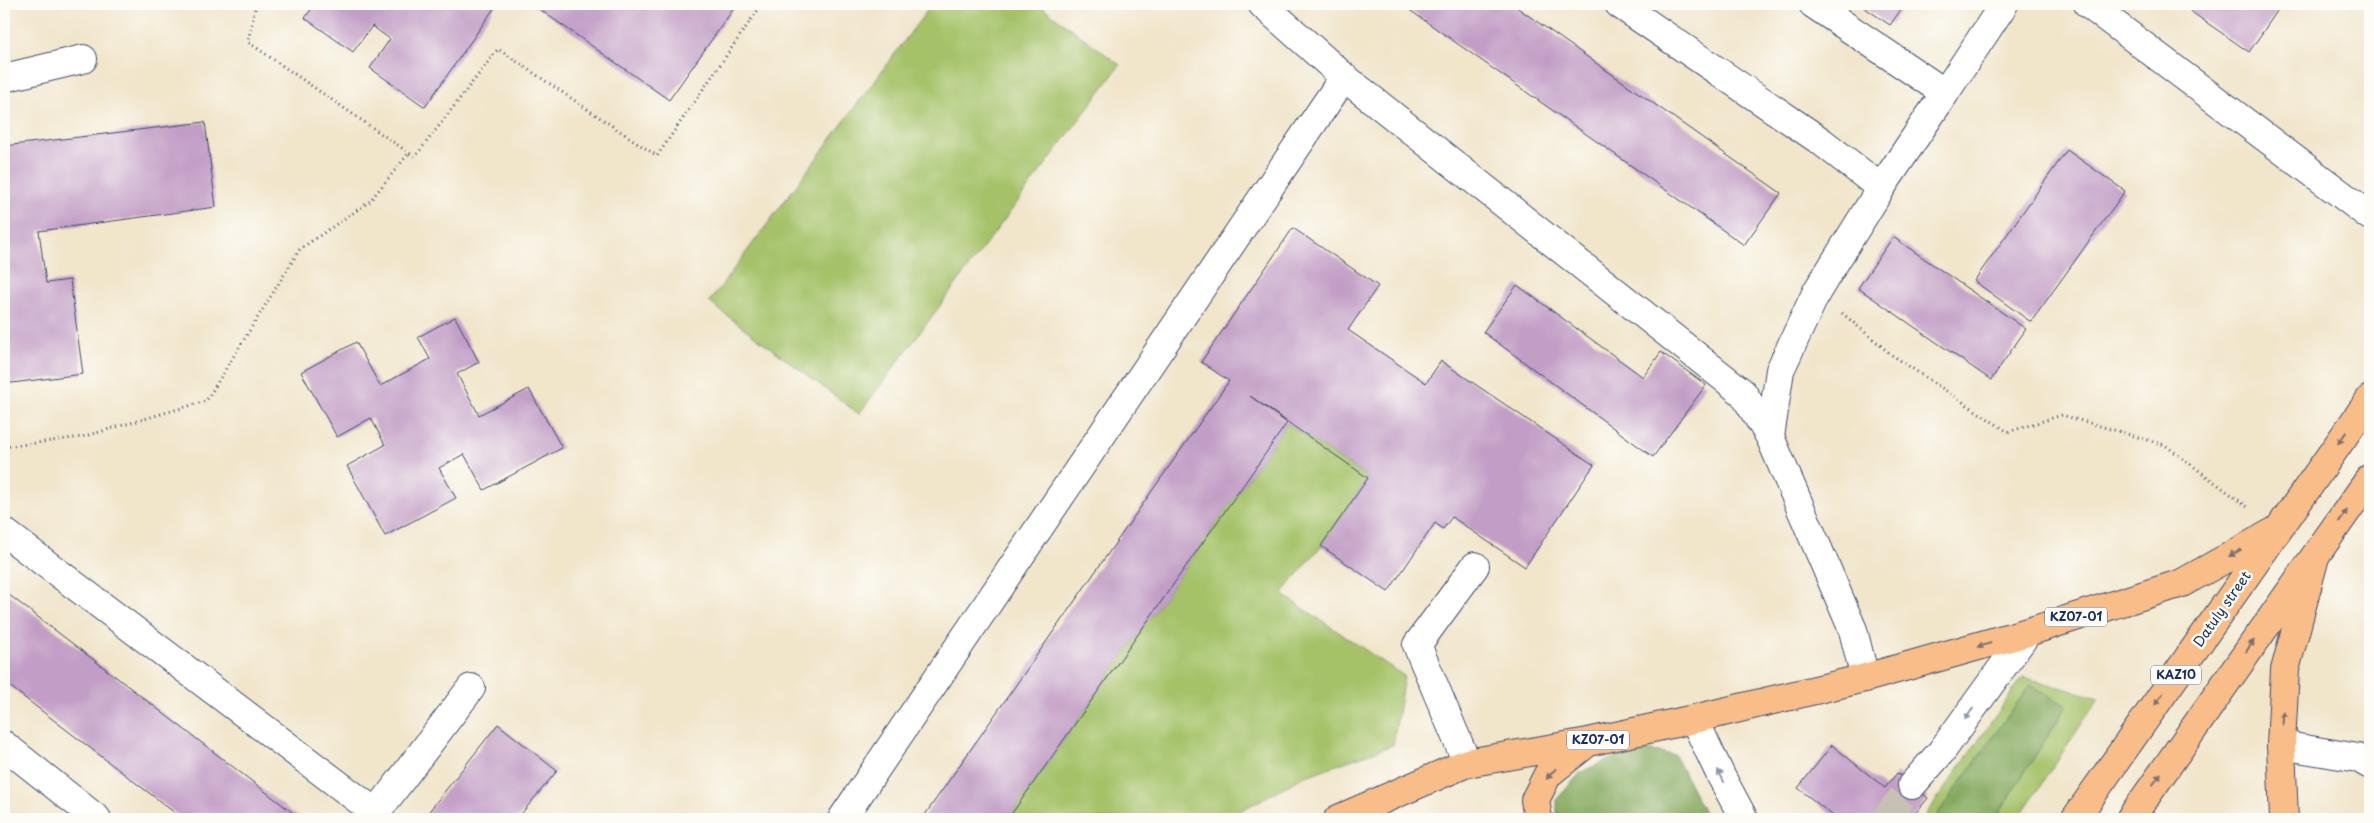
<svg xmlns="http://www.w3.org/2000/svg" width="2374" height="823" font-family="'Playpen Sans',sans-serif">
<rect width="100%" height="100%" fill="#fdfcf7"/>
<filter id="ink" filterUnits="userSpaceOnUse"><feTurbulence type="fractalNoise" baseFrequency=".02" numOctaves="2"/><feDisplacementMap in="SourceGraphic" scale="10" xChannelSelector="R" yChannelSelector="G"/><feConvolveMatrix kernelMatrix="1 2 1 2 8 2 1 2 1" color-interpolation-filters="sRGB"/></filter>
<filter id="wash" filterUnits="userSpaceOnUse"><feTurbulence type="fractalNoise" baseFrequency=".0096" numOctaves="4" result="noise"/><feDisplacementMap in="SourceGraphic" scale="20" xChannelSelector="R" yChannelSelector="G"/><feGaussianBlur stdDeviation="1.12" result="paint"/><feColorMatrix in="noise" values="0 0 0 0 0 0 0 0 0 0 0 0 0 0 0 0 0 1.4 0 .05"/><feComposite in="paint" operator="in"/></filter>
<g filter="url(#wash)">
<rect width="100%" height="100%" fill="#f1e5ca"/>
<g fill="#a5c269" stroke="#607864">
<polygon points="932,4 1038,4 1120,65 859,414 709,302"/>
<polygon points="1287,423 1368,478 1321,546 1282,594 1404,676 1393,745 1303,777 1225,819 1008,819"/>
<polygon points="2023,677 2099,698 2018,819 1995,819 2067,706 2030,685 1934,819 1923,819"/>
</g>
<g fill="#84a85d" stroke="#506c5e">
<polygon points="2030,685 2067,706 1995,819 1934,819"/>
<polygon points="1635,748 1675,755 1707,819 1557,819 1557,799 1581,772"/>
</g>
<g id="blocks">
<g fill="#c29ec6">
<polygon points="315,4 497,4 425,107 370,68 390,39 372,26 353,52 305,18"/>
<polygon points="532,4 737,4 669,100"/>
<polygon points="1401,4 1512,4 1781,193 1744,245"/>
<polygon points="1859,4 1905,4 1890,25"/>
<polygon points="2195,4 2282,4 2249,52 2190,11"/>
<polygon points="205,122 216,207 39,231 46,283 70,280 83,374 4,384 4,146"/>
<polygon points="2067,150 2125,191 2031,322 1974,281"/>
<polygon points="1293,228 1378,286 1348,330 1426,383 1441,361 1594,465 1525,567 1452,517 1443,529 1435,523 1388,592 1321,546 1368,478 1250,396 1287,423 1008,819 922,819 1229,381 1201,362"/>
<polygon points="1893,237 2026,329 1991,380 1858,288"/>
<polygon points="1517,285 1643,377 1661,352 1706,385 1653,457 1483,332"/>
<polygon points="455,317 479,362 457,374 479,415 529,389 562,448 484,490 464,454 439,468 456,498 385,536 347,466 385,445 371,418 337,437 301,372 356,342 380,386 430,359 418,337"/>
<polygon points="4,591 301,819 183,819 4,682"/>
<polygon points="498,724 557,771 517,819 423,819"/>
<polygon points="1832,745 1885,788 1897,773 1928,798 1911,819 1837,819 1798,788"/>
</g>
</g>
</g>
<g filter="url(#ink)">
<use href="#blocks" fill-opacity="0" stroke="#3b4a6e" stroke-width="1"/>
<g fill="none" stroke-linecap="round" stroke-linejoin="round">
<polyline stroke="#c6c1b4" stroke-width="28" stroke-dasharray="28 14" stroke-linecap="butt" points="1885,819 1912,785"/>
<defs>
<g id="minor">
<polyline points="1262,4 1344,77 1743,393 1770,437 1853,630 1865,678"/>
<polyline points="1619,4 1822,142 1881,188"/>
<polyline points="1813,4 1945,93 2004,4"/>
<polyline points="2088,4 2370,216"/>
<polyline points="4,78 83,59"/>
<polyline points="1770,437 1780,370 1817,291 1881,188 1945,93"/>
<polyline points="4,532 376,813 471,688"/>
<polyline points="1694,719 1721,776 1744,819"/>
<polyline points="4,745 97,819"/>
<polyline points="2281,745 2358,758 2370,765"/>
<polyline points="1467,763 1417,645 1475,566"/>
<polyline points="1912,785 1941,752 2028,632"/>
<polyline points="842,819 1344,77"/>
</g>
<g id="major">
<polyline points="1338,819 1467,763 1588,742 1694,719 1865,678 2028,632 2182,583 2277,530"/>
<polyline points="1538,819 1535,800 1548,774 1587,743"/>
<polyline points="2284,819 2281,745 2285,670 2315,557"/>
</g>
<g id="highway">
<polyline points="2075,819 2370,399"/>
<polyline points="2130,819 2370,478"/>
</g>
</defs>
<use href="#minor" stroke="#3b4a6e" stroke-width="30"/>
<use href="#major" stroke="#3b4a6e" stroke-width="30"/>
<use href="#highway" stroke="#3b4a6e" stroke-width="30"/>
<g stroke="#3b4a6e" stroke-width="3" stroke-dasharray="1 4" stroke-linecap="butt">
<polyline points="256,4 248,42 415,157 498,49 657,156 762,4"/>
<polyline points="1842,313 1892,355 2008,432 2062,415 2165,445 2249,508"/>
<polyline points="4,447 82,437 206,401 300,249 369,202 409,153"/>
</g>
<use href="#minor" stroke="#fff" stroke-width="28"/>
<use href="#major" stroke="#f8bd89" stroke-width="28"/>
<use href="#highway" stroke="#f8bd89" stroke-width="28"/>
</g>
<defs><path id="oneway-solid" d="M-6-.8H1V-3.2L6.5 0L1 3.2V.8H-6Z" transform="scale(1.25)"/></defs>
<g fill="#7e6f71">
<use href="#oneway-solid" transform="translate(2342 438) rotate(125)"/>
<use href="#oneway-solid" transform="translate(2343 516) rotate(-55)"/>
<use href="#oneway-solid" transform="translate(2235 553) rotate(151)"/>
<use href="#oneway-solid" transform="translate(1984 645) rotate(164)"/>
<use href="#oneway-solid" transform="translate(2250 646) rotate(-55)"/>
<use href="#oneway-solid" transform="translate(2159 699) rotate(125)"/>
<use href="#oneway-solid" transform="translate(2283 718) rotate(-87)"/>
<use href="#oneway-solid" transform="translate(1551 774) rotate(132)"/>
<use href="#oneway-solid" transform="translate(2157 779) rotate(-55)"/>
</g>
<g fill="#8d97ae">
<use href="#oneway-solid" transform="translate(1969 714) rotate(126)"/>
<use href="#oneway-solid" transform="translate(1721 776) rotate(-117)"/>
</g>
</g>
<g text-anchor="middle" stroke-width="5" stroke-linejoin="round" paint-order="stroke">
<g fill="#fdfcf7" stroke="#5f6c8c" stroke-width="1">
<rect x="2045" y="607.5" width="62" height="19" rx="4"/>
<rect x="2151" y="665.5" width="50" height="19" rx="4"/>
<rect x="1567" y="730.5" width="62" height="19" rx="4"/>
</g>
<g font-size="12" font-weight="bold" fill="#1b2f5e">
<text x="2076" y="621">KZ07-01</text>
<text x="2176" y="679">KAZ10</text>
<text x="1598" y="744">KZ07-01</text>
</g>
<g font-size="14" fill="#1b2f5e" stroke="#fdfcf7">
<text transform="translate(2222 609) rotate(-55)" y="5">Datuly street</text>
</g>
</g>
<rect width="2374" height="823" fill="none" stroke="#fdfcf7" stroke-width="20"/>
</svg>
